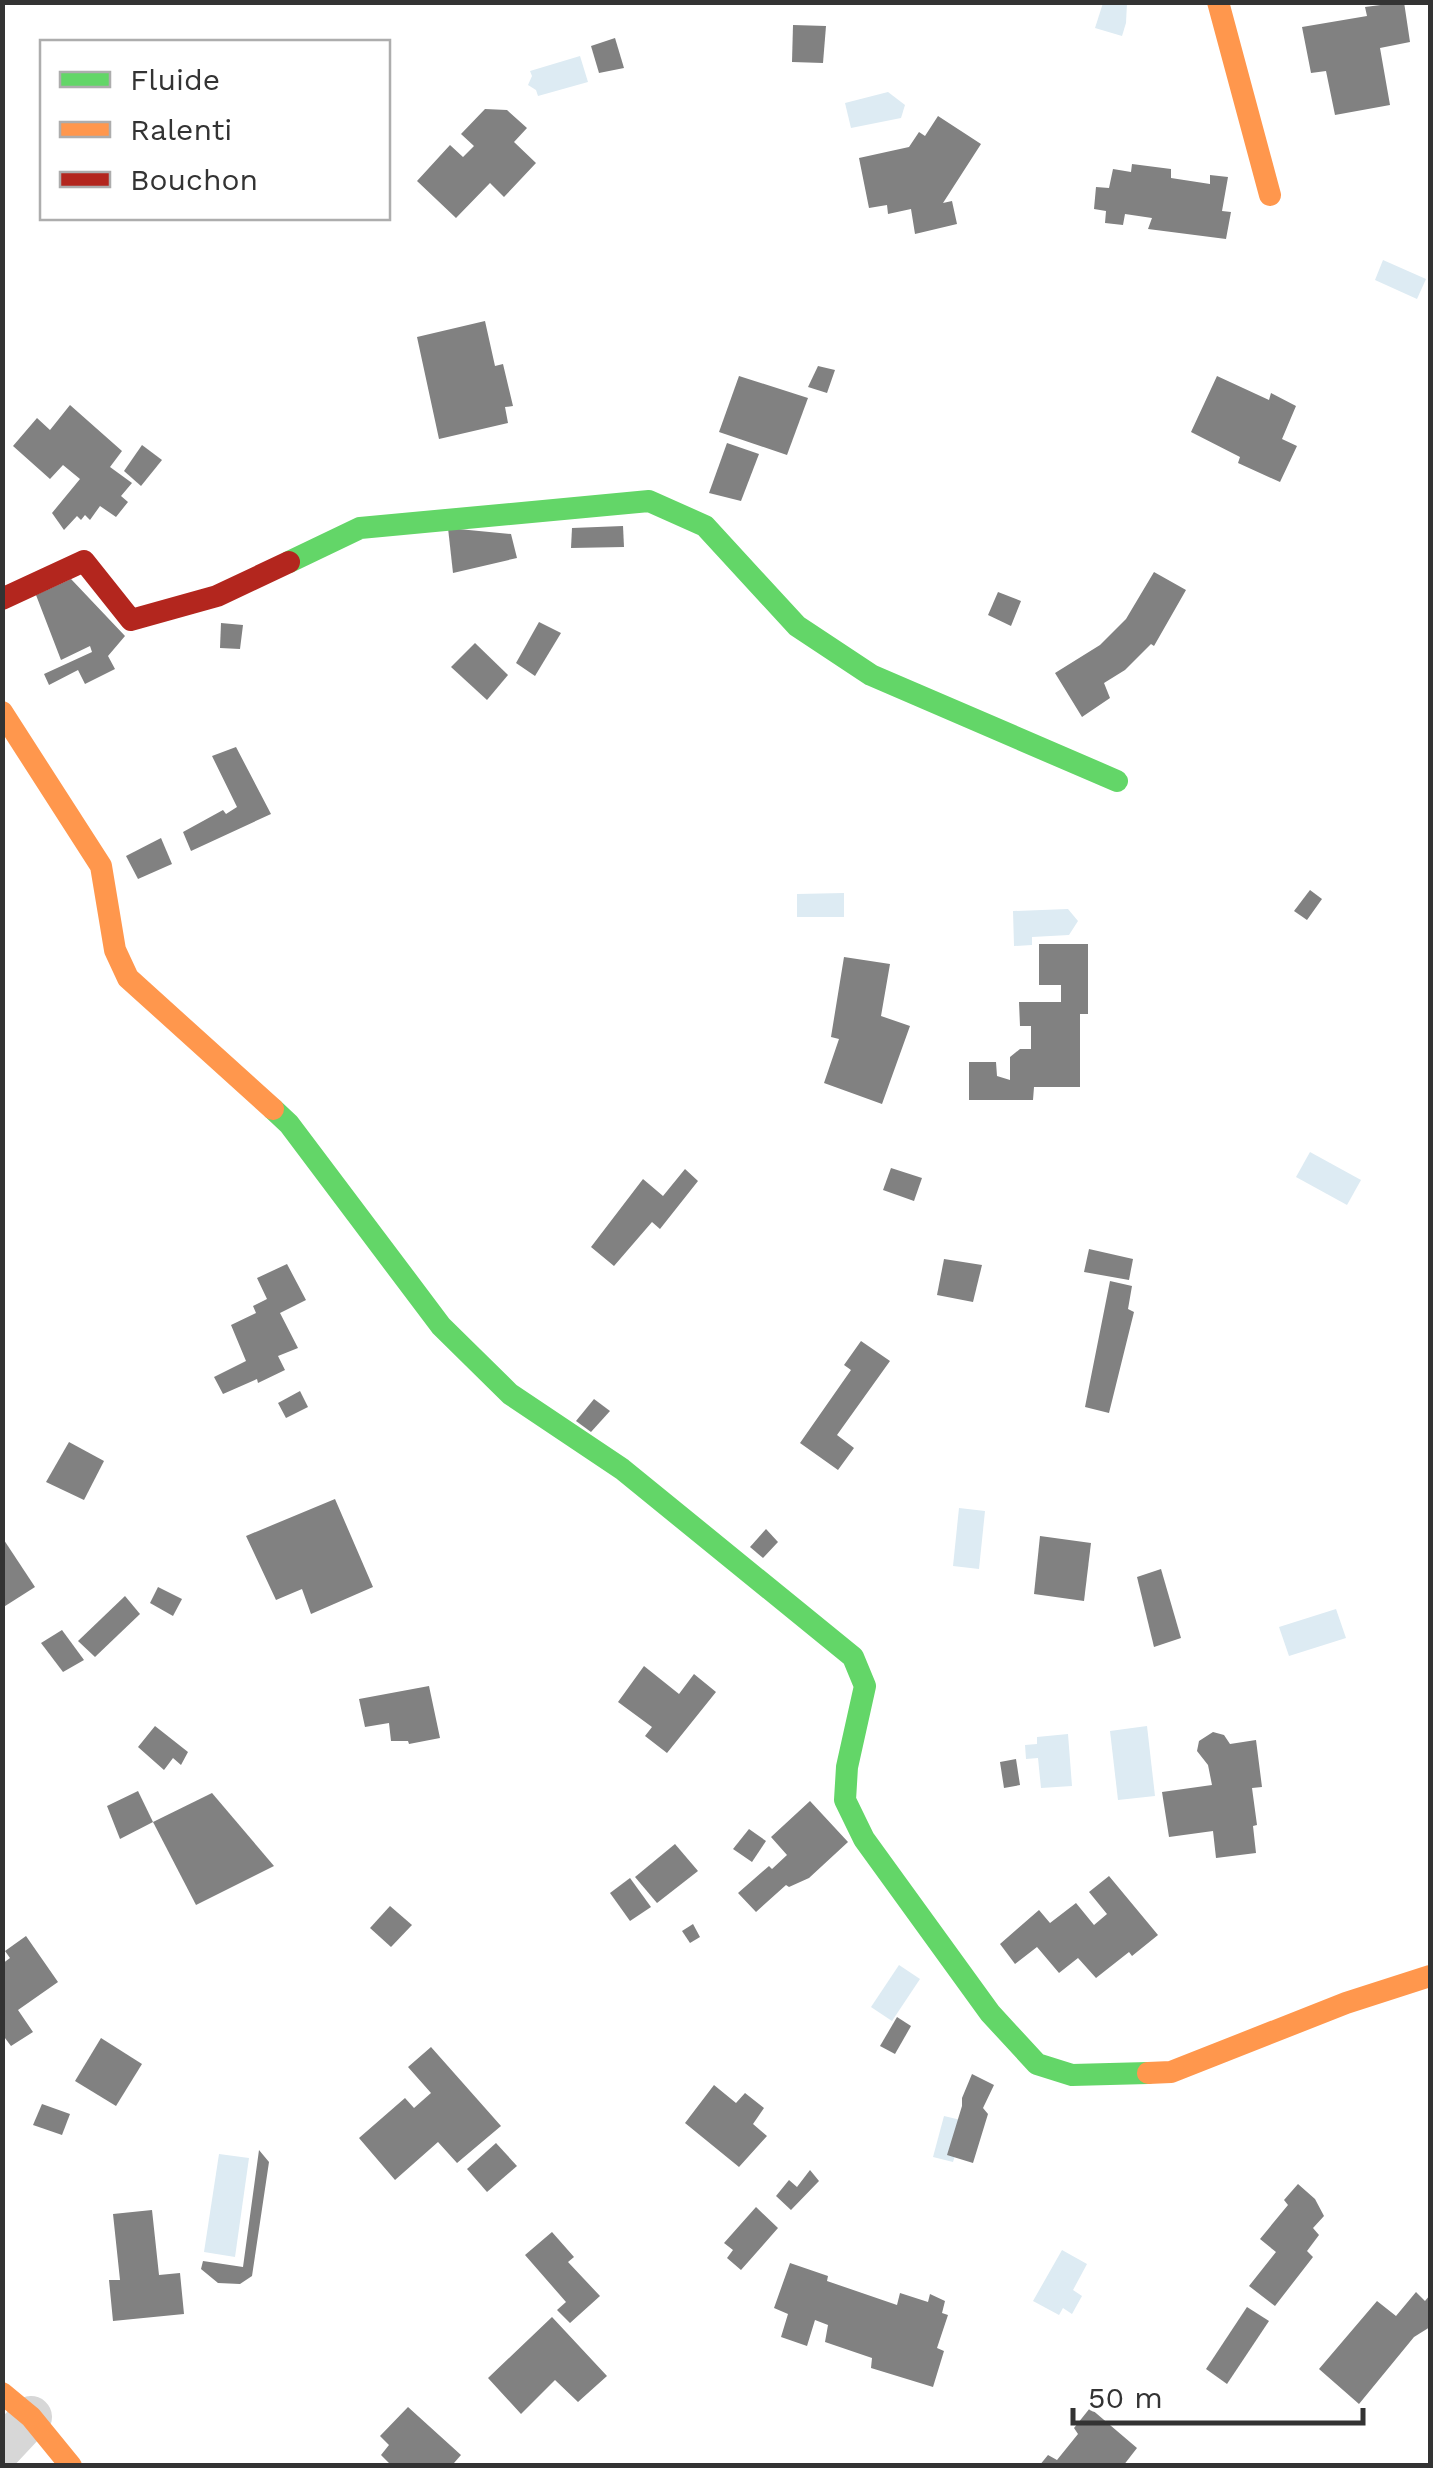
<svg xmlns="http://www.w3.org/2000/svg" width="1433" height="2468" font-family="'Work Sans',sans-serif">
<rect width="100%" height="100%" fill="#fff"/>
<g fill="#ddebf3">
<polygon points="1103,3 1127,3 1126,23 1122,36 1095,28"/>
<polygon points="580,56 588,82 538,96 536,90 528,85 532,76 530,71"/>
<polygon points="888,92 905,105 901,118 851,128 845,103"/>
<polygon points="1383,260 1426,279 1417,299 1375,280"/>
<polygon points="844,893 844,917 797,917 797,894"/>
<polygon points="1068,909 1078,921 1069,935 1032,937 1032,945 1014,946 1013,911"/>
<polygon points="1310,1152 1361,1180 1347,1205 1296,1177"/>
<polygon points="959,1508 985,1511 979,1569 953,1566"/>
<polygon points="1336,1609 1346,1638 1289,1656 1279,1627"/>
<polygon points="1147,1726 1155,1796 1118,1800 1110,1731"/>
<polygon points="1068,1734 1072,1786 1041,1788 1038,1758 1026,1759 1025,1745 1037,1744 1037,1737"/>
<polygon points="899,1965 920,1979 892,2021 871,2007"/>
<polygon points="944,2116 965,2121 953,2162 933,2157"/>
<polygon points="219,2154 249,2158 235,2257 204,2252"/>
<polygon points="1062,2250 1087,2264 1073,2290 1082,2296 1072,2314 1063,2308 1059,2315 1033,2301"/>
</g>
<g fill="#818181">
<polygon points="1404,2 1410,42 1380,48 1390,105 1335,115 1326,71 1311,73 1302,27 1367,16 1365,7"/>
<polygon points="793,25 826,26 823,63 792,62"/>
<polygon points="615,38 624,68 599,73 591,46"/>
<polygon points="485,109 507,110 527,128 514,142 536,163 504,197 490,183 456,218 417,181 450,145 463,157 474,146 461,134"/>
<polygon points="938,116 981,144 943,203 952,201 957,224 915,234 911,209 888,214 887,205 869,208 859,158 909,147 919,132 925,136"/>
<polygon points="1132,164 1171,169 1171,178 1210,184 1210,175 1228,177 1222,211 1231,212 1226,239 1148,229 1152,218 1125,214 1123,225 1105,223 1106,211 1094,209 1096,187 1109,188 1113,169 1131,172"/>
<polygon points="485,321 495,366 503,364 513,406 505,407 508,423 439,439 417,337"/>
<polygon points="818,366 835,370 827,393 808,387"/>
<polygon points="739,376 808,398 787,455 719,432"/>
<polygon points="1217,376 1269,400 1271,393 1296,406 1282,439 1297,446 1280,482 1238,463 1240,457 1191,432"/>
<polygon points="70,405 122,451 110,467 132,483 121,496 128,502 116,517 100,506 90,520 85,515 81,520 77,516 64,530 52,513 80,479 63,465 50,479 13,446 37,418 50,430"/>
<polygon points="727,443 759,454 741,501 709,493"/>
<polygon points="142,445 162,460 141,486 124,471"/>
<polygon points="623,526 624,547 571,548 572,528"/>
<polygon points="448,528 511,534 517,558 453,573"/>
<polygon points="1154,572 1186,590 1154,646 1151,644 1125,670 1104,683 1110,698 1082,717 1055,673 1100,645 1126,619"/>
<polygon points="71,579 125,636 108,656 115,669 85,684 78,670 49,685 44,674 92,652 90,646 61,660 36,595"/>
<polygon points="998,592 1021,601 1011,626 988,615"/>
<polygon points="539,622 561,633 535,676 516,663"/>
<polygon points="221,623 243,625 240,649 220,648"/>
<polygon points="475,643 508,675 487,700 451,667"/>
<polygon points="236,747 271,814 191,851 183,832 223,810 226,814 237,807 212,756"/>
<polygon points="161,838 172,864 138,879 126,856"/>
<polygon points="1310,890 1322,899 1307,920 1294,911"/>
<polygon points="1039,944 1088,944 1088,1014 1080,1014 1080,1087 1034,1087 1033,1100 969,1100 969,1062 996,1062 997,1076 1010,1080 1010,1057 1020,1049 1031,1049 1031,1026 1020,1026 1019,1002 1061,1002 1061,985 1039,985"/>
<polygon points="844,957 890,964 881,1016 910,1026 882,1104 824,1083 839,1039 831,1037"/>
<polygon points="891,1168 922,1178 914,1201 883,1190"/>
<polygon points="685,1169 698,1181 660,1229 652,1222 614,1266 591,1247 643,1179 663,1196"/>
<polygon points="1089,1249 1133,1259 1129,1280 1084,1272"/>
<polygon points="944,1259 982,1265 973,1302 937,1295"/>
<polygon points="287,1264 306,1300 280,1313 298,1348 278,1356 285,1370 258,1383 257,1379 223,1394 214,1377 246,1361 231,1325 256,1313 253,1306 267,1299 257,1278"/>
<polygon points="1110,1281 1132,1286 1128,1309 1134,1312 1109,1413 1085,1407"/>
<polygon points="861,1341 890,1361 837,1435 854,1448 838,1470 800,1443 851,1370 844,1365"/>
<polygon points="300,1391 308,1407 286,1418 278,1403"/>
<polygon points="594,1399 610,1411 591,1432 576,1421"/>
<polygon points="69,1442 104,1461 84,1500 46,1482"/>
<polygon points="335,1499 373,1587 311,1614 302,1589 276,1600 246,1536"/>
<polygon points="766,1529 778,1542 763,1558 750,1547"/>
<polygon points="1040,1536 1091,1543 1084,1601 1034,1594"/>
<polygon points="2,1537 35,1587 2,1608"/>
<polygon points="1161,1569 1181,1638 1154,1647 1137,1577"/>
<polygon points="158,1587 182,1599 173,1616 150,1603"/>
<polygon points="125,1596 140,1614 95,1657 78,1641"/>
<polygon points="62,1630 84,1660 63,1672 41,1643"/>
<polygon points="644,1666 679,1694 694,1674 716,1692 667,1753 645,1736 652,1727 618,1702"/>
<polygon points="429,1686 440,1738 409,1744 408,1741 391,1741 389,1723 365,1727 359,1699"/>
<polygon points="155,1726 188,1752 181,1765 173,1758 164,1770 138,1747"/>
<polygon points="1213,1732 1224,1735 1230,1744 1256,1740 1262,1787 1252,1788 1257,1825 1253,1826 1256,1853 1216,1858 1213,1831 1169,1837 1162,1792 1212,1785 1208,1765 1197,1751 1199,1741"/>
<polygon points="1016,1759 1020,1785 1004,1788 1000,1762"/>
<polygon points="138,1791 153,1822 120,1839 107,1806"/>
<polygon points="212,1793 274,1866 196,1905 153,1822"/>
<polygon points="810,1801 848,1842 809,1878 789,1887 786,1885 756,1912 738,1893 769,1866 772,1869 787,1855 771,1837"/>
<polygon points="749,1829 766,1841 752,1862 733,1849"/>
<polygon points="675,1844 698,1871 657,1903 635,1877"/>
<polygon points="1109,1876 1158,1935 1132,1956 1129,1952 1096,1978 1078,1958 1059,1973 1037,1947 1015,1964 1000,1944 1039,1910 1050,1923 1076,1903 1094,1925 1107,1914 1089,1892"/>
<polygon points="630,1878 651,1907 630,1921 610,1893"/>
<polygon points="390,1906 412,1925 391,1947 370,1928"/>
<polygon points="693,1924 700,1937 690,1943 682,1931"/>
<polygon points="26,1936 58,1982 18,2010 33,2032 11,2046 2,2034 2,1964 10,1958 5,1951"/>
<polygon points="897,2017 911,2026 895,2054 880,2046"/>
<polygon points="101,2038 142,2064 116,2106 75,2081"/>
<polygon points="431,2047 501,2126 457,2163 438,2142 395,2180 359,2138 405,2098 414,2108 431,2093 408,2067"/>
<polygon points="972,2074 994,2085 983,2108 988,2114 973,2163 947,2155 962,2106 962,2098"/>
<polygon points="714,2085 736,2103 745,2093 764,2108 753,2124 767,2136 739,2167 685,2123"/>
<polygon points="42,2104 70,2114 62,2135 33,2125"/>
<polygon points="496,2143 517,2166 487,2192 467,2169"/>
<polygon points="259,2150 269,2162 252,2276 240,2284 218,2283 201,2269 203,2261 243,2267"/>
<polygon points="810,2170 819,2181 791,2210 776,2196 789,2180 797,2187"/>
<polygon points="1298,2184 1315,2199 1324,2216 1313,2228 1319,2235 1307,2251 1313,2257 1275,2306 1249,2286 1276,2252 1260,2239 1288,2205 1284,2200"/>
<polygon points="756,2207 778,2228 741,2270 727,2258 733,2250 724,2243"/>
<polygon points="152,2210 159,2275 180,2273 184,2314 113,2321 109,2280 120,2280 113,2214"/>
<polygon points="552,2232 574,2257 568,2262 600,2296 570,2323 557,2310 566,2302 525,2255"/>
<polygon points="790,2263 828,2276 827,2281 897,2305 900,2293 928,2302 930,2294 945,2301 942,2313 948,2315 937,2348 944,2351 933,2387 871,2368 872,2358 825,2342 828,2325 815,2320 807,2346 781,2337 788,2314 774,2308"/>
<polygon points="1416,2292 1425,2301 1430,2295 1430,2327 1414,2337 1359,2404 1319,2369 1377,2301 1396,2316"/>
<polygon points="1247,2307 1269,2321 1227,2384 1206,2369"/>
<polygon points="552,2317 607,2376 578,2402 555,2380 521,2414 488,2378"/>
<polygon points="408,2407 461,2455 454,2463 458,2466 392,2466 381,2455 389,2445 380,2436"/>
<polygon points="1090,2408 1137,2448 1123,2466 1039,2466 1048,2455 1057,2460 1078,2434 1074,2428"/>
</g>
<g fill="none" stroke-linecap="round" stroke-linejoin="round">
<polyline stroke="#d7d7d7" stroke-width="42" points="2,2448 31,2417"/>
<g stroke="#63d668" stroke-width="22">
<polyline points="289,562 360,528 649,501 705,526 797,626 871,675 1117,781"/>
<polyline points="273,1109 289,1124 441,1326 510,1394 622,1469 853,1657 865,1686 847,1767 845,1800 864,1839 990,2013 1037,2064 1072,2075 1148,2073"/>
</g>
<g stroke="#ff974d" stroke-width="22">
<polyline points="1218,2 1270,195"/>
<polyline points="2,712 101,866 115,950 128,978 273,1109"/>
<polyline points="1148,2073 1171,2072 1346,2003 1430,1976"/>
<polyline points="2,2393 31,2417 71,2466"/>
</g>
<polyline stroke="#b3261e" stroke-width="22" points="2,599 84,561 131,620 217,596 289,562"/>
</g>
<rect width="1433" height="2468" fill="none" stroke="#333333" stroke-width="10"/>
<rect x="40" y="40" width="350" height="180" fill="#ffffff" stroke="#adadad" stroke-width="2.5"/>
<rect x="60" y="72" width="50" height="15" fill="#63d668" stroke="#adadad" stroke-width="2.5"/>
<text x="130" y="90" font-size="30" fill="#333333">Fluide</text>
<rect x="60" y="122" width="50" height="15" fill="#ff974d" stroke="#adadad" stroke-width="2.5"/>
<text x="130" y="140" font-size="30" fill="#333333">Ralenti</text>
<rect x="60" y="172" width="50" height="15" fill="#b3261e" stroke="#adadad" stroke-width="2.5"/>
<text x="130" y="190" font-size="30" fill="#333333">Bouchon</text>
<path d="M1073 2408v15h290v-15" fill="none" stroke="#333333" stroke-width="5"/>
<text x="1088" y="2408" font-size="30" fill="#333333" stroke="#ffffff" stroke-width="8" paint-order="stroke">50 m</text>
</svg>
